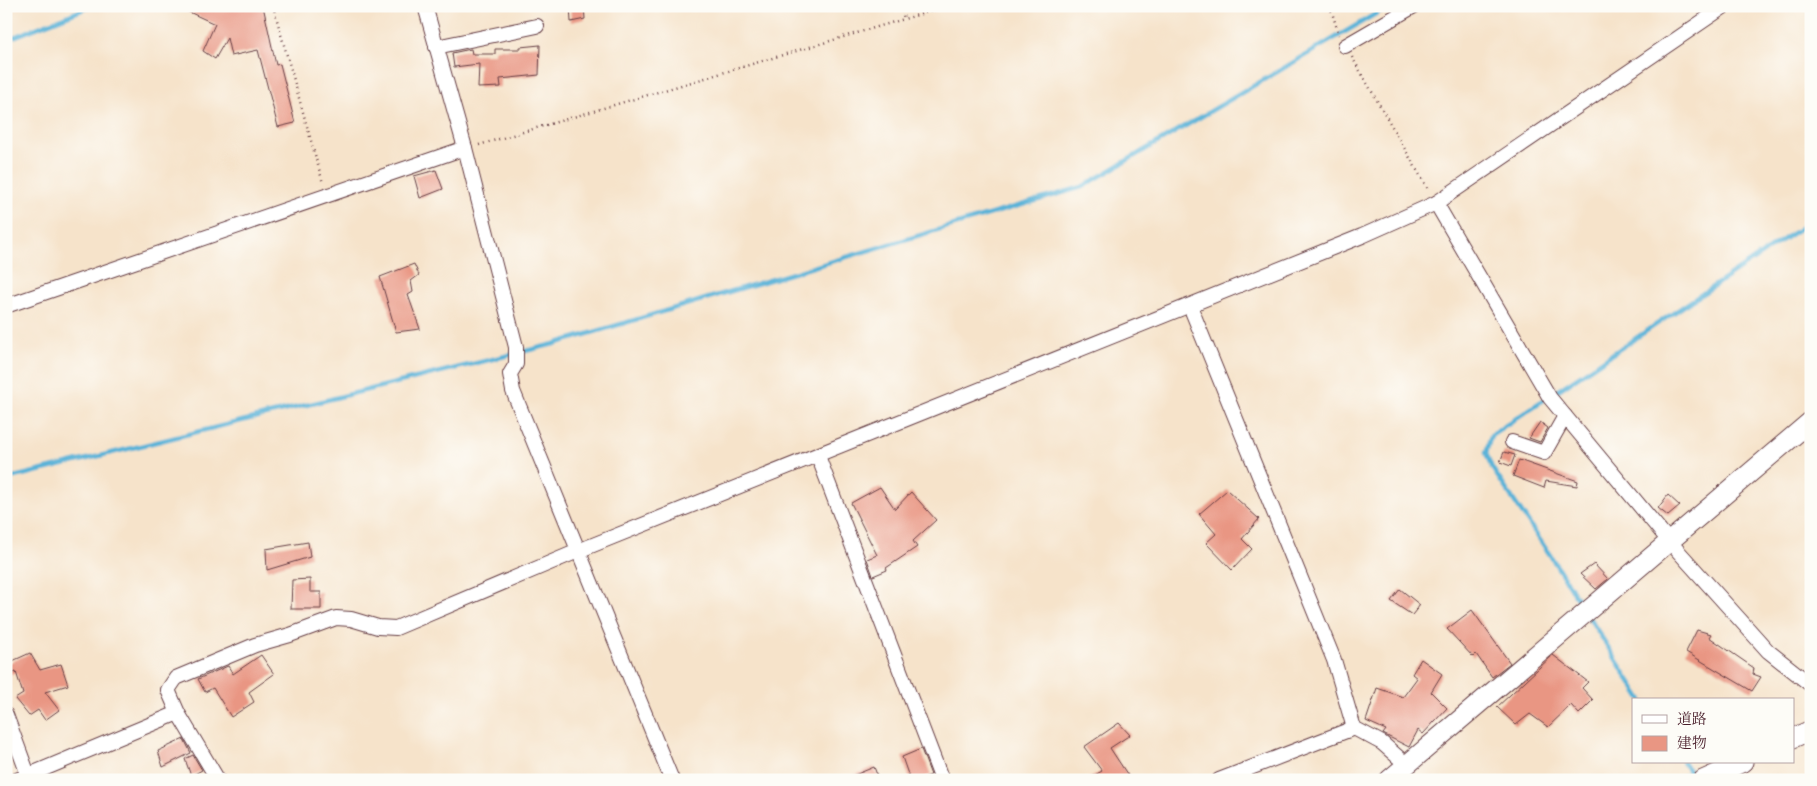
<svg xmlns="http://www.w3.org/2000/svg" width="1817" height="786" font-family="'IM FELL English','Noto Serif JP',serif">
<rect width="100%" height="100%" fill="#fdfcf7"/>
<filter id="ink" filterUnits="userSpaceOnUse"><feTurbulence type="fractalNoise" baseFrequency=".02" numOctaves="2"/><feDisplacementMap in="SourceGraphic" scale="10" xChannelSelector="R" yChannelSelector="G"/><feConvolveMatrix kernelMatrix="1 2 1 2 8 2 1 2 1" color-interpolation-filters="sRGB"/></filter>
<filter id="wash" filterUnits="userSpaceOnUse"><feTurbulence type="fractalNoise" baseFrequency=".0096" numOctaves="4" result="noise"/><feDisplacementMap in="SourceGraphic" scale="20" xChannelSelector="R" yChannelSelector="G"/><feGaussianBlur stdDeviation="1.12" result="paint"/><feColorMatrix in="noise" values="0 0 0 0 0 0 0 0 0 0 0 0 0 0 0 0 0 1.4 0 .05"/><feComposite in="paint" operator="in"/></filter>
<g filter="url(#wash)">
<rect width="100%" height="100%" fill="#f6e3ca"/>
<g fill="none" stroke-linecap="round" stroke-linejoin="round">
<g stroke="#5bb3d8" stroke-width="4.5">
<polyline points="6,40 92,6"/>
<polyline points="6,479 554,344 1082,187 1389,6"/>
<polyline points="1584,610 1550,555 1492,468 1486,453 1491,435 1811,221"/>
<polyline points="1588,616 1642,700"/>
<polyline points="1683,762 1695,780"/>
<polyline points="1675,780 1690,773"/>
</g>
</g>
<g id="blocks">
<g fill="#e99683">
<polygon points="176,6 263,6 276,65 280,64 295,123 278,127 258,50 231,56 227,38 215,59 203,51 215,24"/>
<polygon points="570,6 584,6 585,19 571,22"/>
<polygon points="540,45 539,75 500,79 501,87 478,88 479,64 454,67 452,53 471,49 472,54 495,54 495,49 520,49 520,47"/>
<polygon points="436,170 443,189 420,198 414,176"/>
<polygon points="414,264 419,275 411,281 413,292 408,295 420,329 396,332 380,277"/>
<polygon points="1540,422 1548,428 1540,442 1529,438"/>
<polygon points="1504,452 1515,455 1511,466 1500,462"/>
<polygon points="1519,460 1578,481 1577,486 1546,481 1544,488 1513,476"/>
<polygon points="880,487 895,509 911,492 936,520 913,541 917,547 886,568 887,570 873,576 867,559 877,555 851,503"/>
<polygon points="1227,490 1259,519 1242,539 1252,549 1232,570 1206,543 1216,534 1199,514"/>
<polygon points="1668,495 1680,506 1668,516 1658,508"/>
<polygon points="308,542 310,557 267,570 266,549"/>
<polygon points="1594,564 1608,579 1596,589 1580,574"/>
<polygon points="310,579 310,592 321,592 321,609 291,609 292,580"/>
<polygon points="1400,589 1420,605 1412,615 1391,601"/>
<polygon points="1472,610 1510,663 1492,677 1476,654 1473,657 1447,629"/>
<polygon points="1697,630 1711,634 1709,637 1754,668 1753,674 1761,677 1752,691 1686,652"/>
<polygon points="30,653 40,670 61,664 68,685 45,692 59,710 45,720 38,710 29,716 15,699 23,694 16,672 6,676 6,664"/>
<polygon points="261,655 274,674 249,692 254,702 231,717 213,688 205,692 198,679 228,666 233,674"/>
<polygon points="1553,655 1588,682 1582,688 1593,700 1579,714 1571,705 1548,727 1530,714 1516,725 1497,707"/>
<polygon points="1421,659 1442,674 1431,692 1447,708 1423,734 1418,730 1409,747 1383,734 1386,730 1366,721 1377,688 1403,697 1417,678 1412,674"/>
<polygon points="1119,723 1130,735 1110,748 1131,780 1086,780 1102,771 1084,747"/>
<polygon points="184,739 191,753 163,767 158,751"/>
<polygon points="921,749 931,775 918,780 910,780 902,757"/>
<polygon points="193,755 202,770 191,776 185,759"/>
<polygon points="874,767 879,780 845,780 845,779"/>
</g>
</g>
</g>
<g filter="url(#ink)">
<use href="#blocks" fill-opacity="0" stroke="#643c43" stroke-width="1"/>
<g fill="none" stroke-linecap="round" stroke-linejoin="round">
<defs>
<g id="street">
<polyline points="425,6 465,148 516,347 516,364 510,374 513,391 672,780"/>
<polyline points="1345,46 1414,6"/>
<polyline points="436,47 537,26"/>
<polyline points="1436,203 1550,398 1669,541 1751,632 1768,651 1811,685"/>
<polyline points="6,306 465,148"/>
<polyline points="1190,306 1334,660 1354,728"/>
<polyline points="1512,442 1544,453 1565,416"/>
<polyline points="818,456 942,780"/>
<polyline points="6,715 30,780"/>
<polyline points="17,780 178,713"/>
<polyline points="218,780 178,713 168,690 176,678 255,645 290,635 336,618 351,619 378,627 396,628 578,551 1362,236 1436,203 1725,6"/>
<polyline points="1219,780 1354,728 1382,743 1407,765"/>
</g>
<g id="secondary">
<polyline points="1793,738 1811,730"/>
<polyline points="1389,780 1811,421"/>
<polyline points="1703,780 1743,762"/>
</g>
</defs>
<use href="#street" stroke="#643c43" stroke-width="16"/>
<use href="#secondary" stroke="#643c43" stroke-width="21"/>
<g stroke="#643c43" stroke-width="2.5" stroke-dasharray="1 4" stroke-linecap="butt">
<polyline points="273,6 323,183"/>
<polyline points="901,6 904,19"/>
<polyline points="1330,6 1339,35"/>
<polyline points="1352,57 1429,191"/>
<polyline points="479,145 948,6"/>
</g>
<use href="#street" stroke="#fff" stroke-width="14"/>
<use href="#secondary" stroke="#fff" stroke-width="19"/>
</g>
</g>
<rect width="1817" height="786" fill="none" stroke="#fdfcf7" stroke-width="25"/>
<rect x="1632" y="698" width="162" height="65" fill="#fdfcf7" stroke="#b5a4a5"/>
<rect x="1642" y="715" width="25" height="8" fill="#ffffff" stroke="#b5a4a5"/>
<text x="1677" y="724" font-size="15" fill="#4a1f2b">道路</text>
<rect x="1642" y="736" width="25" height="15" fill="#e99683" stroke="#b5a4a5"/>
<text x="1677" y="748" font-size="15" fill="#4a1f2b">建物</text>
</svg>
